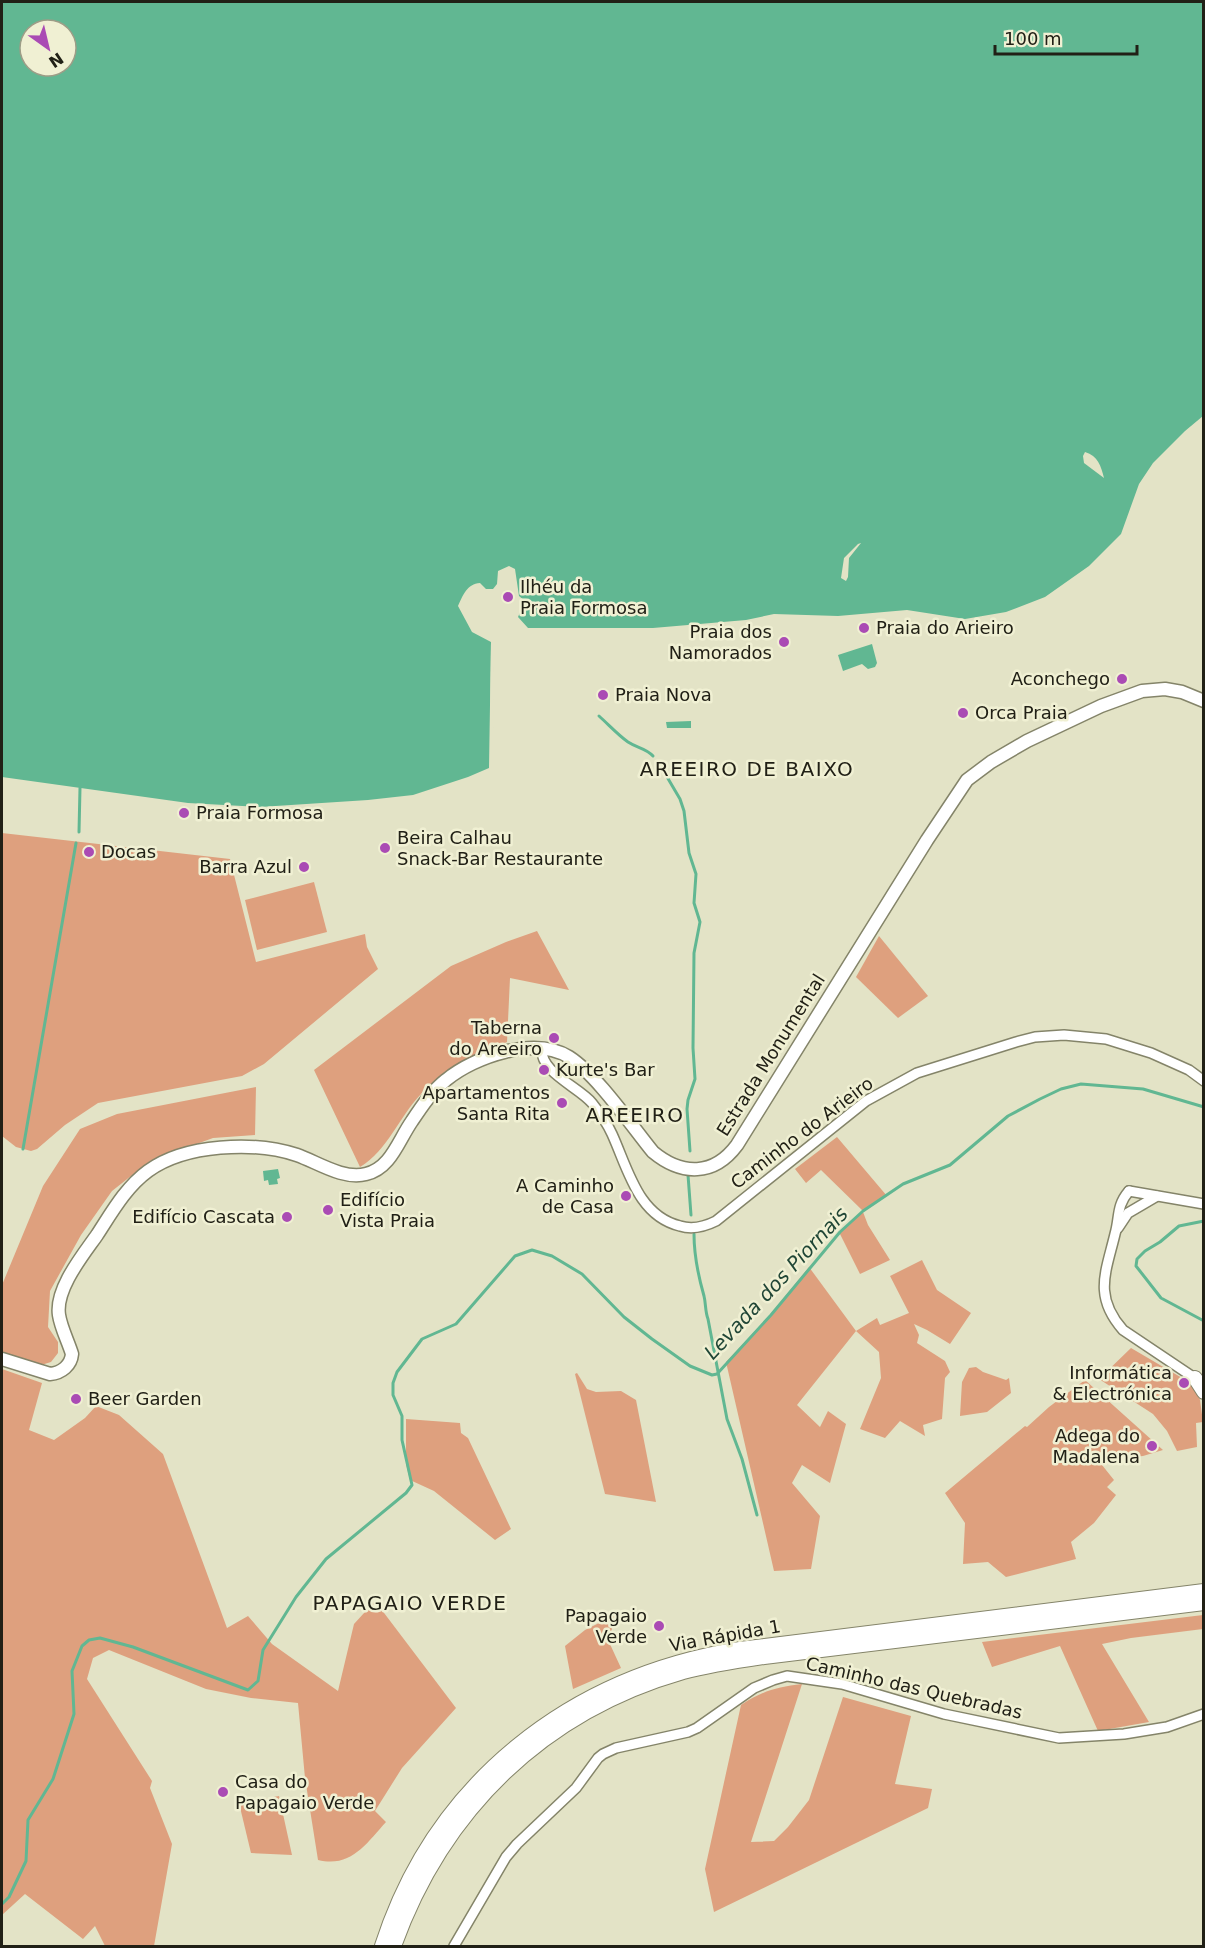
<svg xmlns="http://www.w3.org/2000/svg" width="1205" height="1948" font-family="'DejaVu Sans',sans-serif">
<rect width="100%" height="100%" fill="#e3e3c6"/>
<g fill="#dea07e">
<polygon points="2,833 230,859 256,962 365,934 367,947 378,969 264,1064 242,1076 98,1103 65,1125 37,1149 31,1151 16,1147 2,1136"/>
<polygon points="314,882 327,932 257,950 245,900"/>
<path d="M537,931L569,990L510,978L507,1042C475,1056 445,1068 421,1094C399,1117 388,1150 360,1167L314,1070L451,966L506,942Z"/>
<polygon points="879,936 928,996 898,1018 856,977"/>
<polygon points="256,1087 255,1135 213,1138 150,1161 112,1191 81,1235 50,1291 48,1327 58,1342 58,1353 51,1362 38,1366 2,1352 2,1285 43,1186 80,1129 117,1114"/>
<polygon points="837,1137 887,1196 863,1212 868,1225 890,1260 860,1274 839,1232 863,1211 821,1170 806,1183 795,1169"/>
<polygon points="922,1260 937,1290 971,1313 950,1344 927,1330 914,1324 919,1335 917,1343 945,1361 950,1372 945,1378 942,1419 923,1425 925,1436 900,1421 885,1438 860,1429 881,1378 879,1352 856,1331 797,1405 820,1427 828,1411 846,1424 830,1483 802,1465 792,1483 820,1516 811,1569 774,1571 726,1362 770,1315 809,1267 856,1331 877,1318 880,1325 909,1313 890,1276"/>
<polygon points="1131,1348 1194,1385 1200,1400 1203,1422 1196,1423 1197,1447 1177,1451 1167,1431 1153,1414 1099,1379"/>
<polygon points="976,1367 983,1372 1006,1380 1009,1378 1011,1393 987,1412 960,1416 962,1382 969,1368"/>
<path d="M2,1369L42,1383L29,1430L54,1440L85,1418L96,1406L119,1415L163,1454L227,1628L248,1616L272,1644L338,1691L354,1624L375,1601L456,1708L402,1768L375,1811L386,1822C366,1844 351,1868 318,1860L305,1778L298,1703L251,1698L206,1689L109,1650L93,1658L87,1679L152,1781L150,1788L172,1844L154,1946H105L95,1926L83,1939L25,1894L2,1915Z"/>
<polygon points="577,1373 587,1389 596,1392 621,1391 636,1400 656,1502 605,1494 575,1374"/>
<polygon points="1085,1380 1163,1450 1143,1456 1112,1459 1102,1465 1114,1480 1107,1487 1116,1495 1094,1523 1071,1542 1076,1559 1006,1577 988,1562 963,1564 965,1523 945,1493 1025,1426 1027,1427 1049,1407"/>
<polygon points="406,1419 460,1423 461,1433 468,1438 511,1529 495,1540 434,1491 410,1480 406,1464"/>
<polygon points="615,1615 609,1642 621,1668 573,1689 565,1646 585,1630"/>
<polygon points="1203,1615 1203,1629 1131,1638 1102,1644 1149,1722 1098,1731 1060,1646 992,1667 982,1642"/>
<path d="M802,1684L751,1842L774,1841L788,1827L809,1800L843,1697L911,1716L895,1784L932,1789L928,1808L714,1912L705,1869L741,1705C762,1691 777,1687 802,1684Z"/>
<polygon points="279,1796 292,1855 251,1853 239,1803"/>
</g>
<g fill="#61b792" fill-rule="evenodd">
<path d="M2,2H1203V416L1185,431L1153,463L1139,484L1121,534L1089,566L1045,597L1006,612L965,619L907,610L838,616L774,614L746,620L653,628H528L518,617L525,601L519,596L515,569L509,566L498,571L497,584L493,589H486L480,583C467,584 463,595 458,606L472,632L491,642L489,768L468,777L413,795L368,800L260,807L188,803L2,777ZM30,30H66V66H30ZM1085,452C1098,456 1101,466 1104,478L1084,463L1083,456ZM861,543L849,558L848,577L846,581L841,578L844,558L858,544Z"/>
<polygon points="872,644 877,663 875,667 868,669 862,664 843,671 838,655"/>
<polygon points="691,721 691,728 667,728 666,722"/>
<polygon points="278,1169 280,1178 277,1179 278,1184 269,1185 268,1180 264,1181 263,1171"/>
</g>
<polygon fill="#e3e3c6" points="491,642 494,642 493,730 490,728"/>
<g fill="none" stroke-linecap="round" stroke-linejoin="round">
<g stroke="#61b792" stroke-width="3">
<path d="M599,716C609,725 618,735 628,742C637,748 646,748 653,756"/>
<polyline points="660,765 680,799 684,811 689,853 696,874 694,903 700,922 694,953 693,1048 695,1079 688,1100 687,1109 690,1151"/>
<polyline points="79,832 80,788"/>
<polyline points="23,1149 76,843"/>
<polyline points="688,1175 691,1215"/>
<polyline points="1204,1221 1179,1226 1160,1242 1145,1251 1137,1259 1136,1266 1161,1298 1204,1321"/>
<path d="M694,1234C694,1256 698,1275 704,1296C706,1304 705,1311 708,1319L727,1419L742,1459L757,1515"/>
<polyline points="2,1904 9,1897 26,1861 28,1820 53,1779 74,1714 72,1671 82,1646 89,1640 100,1638 133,1647 248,1690 258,1681 263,1650 296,1597 326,1559 406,1493 412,1485 402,1440 402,1416 393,1395 393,1383 397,1372 422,1339 456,1324 515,1256 532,1250 552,1256 582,1274 624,1317 652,1339 690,1366 712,1375 717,1374 771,1315 840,1232 863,1211 903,1184 950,1165 1008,1116 1040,1099 1061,1089 1081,1084 1143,1089 1204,1107"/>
</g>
<defs>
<g id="minor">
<path d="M542,1048C539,1072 579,1087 592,1103C600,1113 607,1123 612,1134C628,1169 638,1216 680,1226C693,1230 704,1227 716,1221L866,1101L917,1073L1016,1042L1035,1037L1064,1035L1106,1039L1151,1053L1189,1070L1204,1081"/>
<path d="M1129,1191C1116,1206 1120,1217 1115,1234C1106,1272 1093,1296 1123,1330L1199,1381"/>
<polyline points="1129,1191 1204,1204"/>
<polyline points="1118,1228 1128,1213 1157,1196"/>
<polyline points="454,1946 506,1857 517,1844 576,1788 598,1758 603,1754 616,1748 688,1732 697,1728 754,1688 773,1680 787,1676 842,1684 944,1714 1059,1738 1124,1734 1167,1727 1204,1714"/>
</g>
<path id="major" d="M2,1359L50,1374C62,1373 71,1365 72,1354C68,1341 61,1328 59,1315C55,1289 83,1255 97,1235C112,1212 126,1187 148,1171C185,1144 254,1141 297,1155C317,1162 343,1180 366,1174C391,1168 398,1141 412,1121C422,1106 432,1091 446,1080C475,1056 535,1036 569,1057C597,1075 631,1125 653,1152C682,1176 714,1176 737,1145L927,840L967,780L991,762L1027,741L1101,706L1142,691L1165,689L1182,692L1204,701"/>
<g id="highway">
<polyline points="1195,1378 1204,1392"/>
<path d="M382,1946C435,1781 571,1676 740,1649L1204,1591"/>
<path d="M394,1946C443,1810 543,1712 683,1672C710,1665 737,1661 764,1657L1204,1603"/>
</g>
</defs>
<use href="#minor" stroke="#848469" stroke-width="12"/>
<use href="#major" stroke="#848469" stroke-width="15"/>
<use href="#highway" stroke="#848469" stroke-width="16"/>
<use href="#minor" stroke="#fff" stroke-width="9"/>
<use href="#major" stroke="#fff" stroke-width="12"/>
<use href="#highway" stroke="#fff" stroke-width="14"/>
</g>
<g fill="#aa4bb4" stroke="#f0f0d3" stroke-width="2">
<circle cx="508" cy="597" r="6"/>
<circle cx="864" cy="628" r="6"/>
<circle cx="784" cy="642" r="6"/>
<circle cx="1122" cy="679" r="6"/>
<circle cx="603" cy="695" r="6"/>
<circle cx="963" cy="713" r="6"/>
<circle cx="184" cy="813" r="6"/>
<circle cx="385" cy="848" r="6"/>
<circle cx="89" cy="852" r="6"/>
<circle cx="304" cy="867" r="6"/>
<circle cx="554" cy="1038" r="6"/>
<circle cx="544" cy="1070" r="6"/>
<circle cx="562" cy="1103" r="6"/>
<circle cx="626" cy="1196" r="6"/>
<circle cx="328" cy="1210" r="6"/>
<circle cx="287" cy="1217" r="6"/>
<circle cx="1184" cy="1383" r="6"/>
<circle cx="76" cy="1399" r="6"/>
<circle cx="1152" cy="1446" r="6"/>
<circle cx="659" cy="1626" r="6"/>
<circle cx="223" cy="1792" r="6"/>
</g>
<g text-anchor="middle" stroke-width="5" stroke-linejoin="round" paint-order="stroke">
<g font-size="18" fill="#212016" stroke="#f0f0d3" text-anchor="start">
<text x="520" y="593">Ilhéu da<tspan x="520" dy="21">Praia Formosa</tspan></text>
<text x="876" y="634">Praia do Arieiro</text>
<text x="772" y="638" text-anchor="end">Praia dos<tspan x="772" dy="21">Namorados</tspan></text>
<text x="1110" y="685" text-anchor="end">Aconchego</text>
<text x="615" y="701">Praia Nova</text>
<text x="975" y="719">Orca Praia</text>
<text x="196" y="819">Praia Formosa</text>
<text x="397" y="844">Beira Calhau<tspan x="397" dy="21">Snack-Bar Restaurante</tspan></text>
<text x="101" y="858">Docas</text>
<text x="292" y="873" text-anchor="end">Barra Azul</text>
<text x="542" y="1034" text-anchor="end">Taberna<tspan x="542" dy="21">do Areeiro</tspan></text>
<text x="556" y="1076">Kurte's Bar</text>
<text x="550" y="1099" text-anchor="end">Apartamentos<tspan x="550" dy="21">Santa Rita</tspan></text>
<text x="614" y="1192" text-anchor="end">A Caminho<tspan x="614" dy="21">de Casa</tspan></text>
<text x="340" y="1206">Edifício<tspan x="340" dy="21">Vista Praia</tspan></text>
<text x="275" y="1223" text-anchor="end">Edifício Cascata</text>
<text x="1172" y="1379" text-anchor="end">Informática<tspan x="1172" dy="21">&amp; Electrónica</tspan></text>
<text x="88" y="1405">Beer Garden</text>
<text x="1140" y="1442" text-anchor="end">Adega do<tspan x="1140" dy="21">Madalena</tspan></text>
<text x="647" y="1622" text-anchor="end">Papagaio<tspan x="647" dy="21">Verde</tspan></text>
<text x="235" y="1788">Casa do<tspan x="235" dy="21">Papagaio Verde</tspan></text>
</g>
<g font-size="18" fill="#212016" stroke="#f0f0d3">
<text transform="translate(771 1055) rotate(-58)" y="6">Estrada Monumental</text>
<text transform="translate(802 1133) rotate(-37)" y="6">Caminho do Arieiro</text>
<text transform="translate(725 1636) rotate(-10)" y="6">Via Rápida 1</text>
<text transform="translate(914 1688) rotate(13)" y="6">Caminho das Quebradas</text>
</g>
<g font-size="20" letter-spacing="1.5" fill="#212016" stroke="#f0f0d3">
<text x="747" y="776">AREEIRO DE BAIXO</text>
<text x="635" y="1122">AREEIRO</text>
<text x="410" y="1610">PAPAGAIO VERDE</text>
</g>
<g font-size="20" font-style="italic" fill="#204636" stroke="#f0f0d3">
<text transform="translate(776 1283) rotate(-47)" y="7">Levada dos Piornais</text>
</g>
</g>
<rect width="1205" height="1948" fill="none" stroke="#212016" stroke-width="6"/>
<g transform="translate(48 48) rotate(146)"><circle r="28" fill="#f0f0d3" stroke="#9d9d87" stroke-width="1.5"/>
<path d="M0-4.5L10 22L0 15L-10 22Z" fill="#aa4bb4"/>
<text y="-9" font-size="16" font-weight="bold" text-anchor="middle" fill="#212016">N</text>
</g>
<path d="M995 45v9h142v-9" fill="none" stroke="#212016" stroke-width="3"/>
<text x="1004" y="45" font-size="18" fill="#212016" stroke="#f0f0d3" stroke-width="4.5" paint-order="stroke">100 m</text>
</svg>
